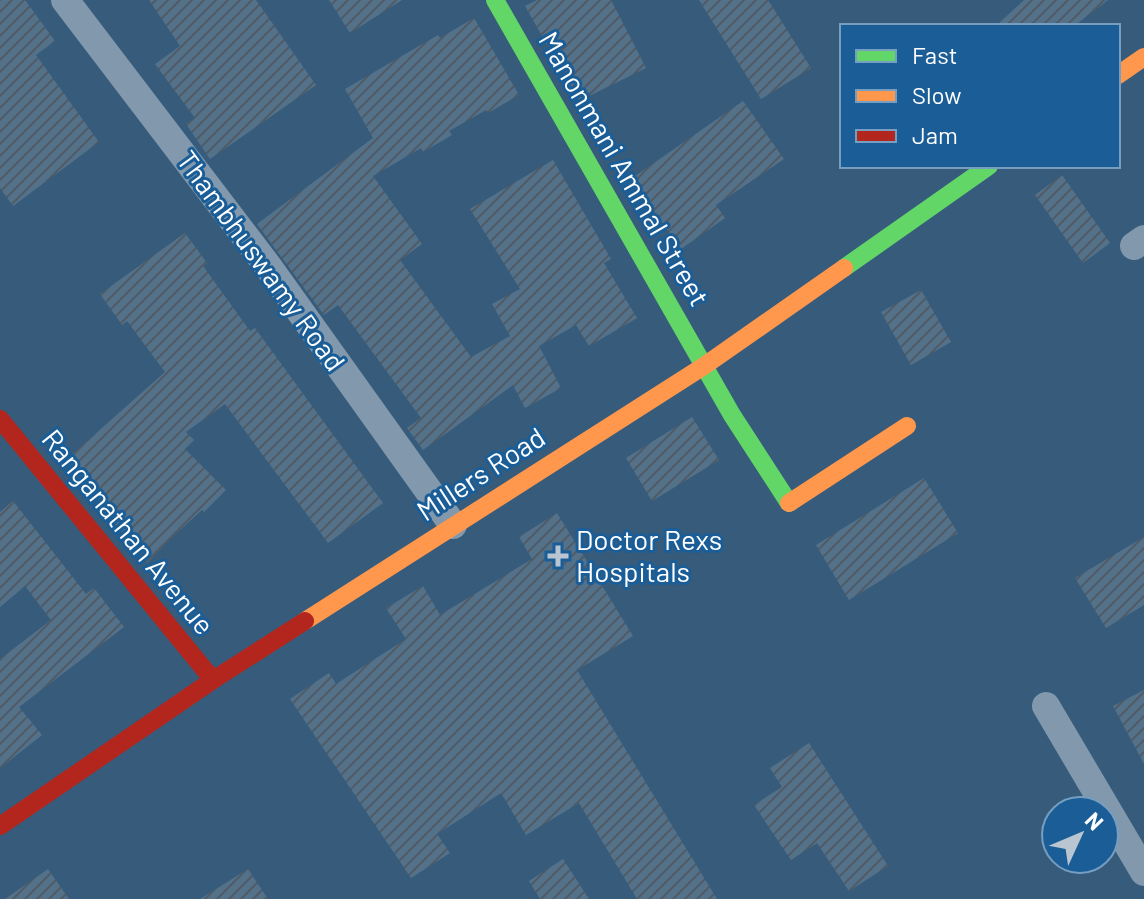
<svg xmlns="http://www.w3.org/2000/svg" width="1144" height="899" font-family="Barlow,sans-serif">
<defs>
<pattern id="building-hatch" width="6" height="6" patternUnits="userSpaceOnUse" patternTransform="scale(2)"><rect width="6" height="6" fill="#54718a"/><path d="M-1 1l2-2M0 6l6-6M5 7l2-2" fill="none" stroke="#4f5b65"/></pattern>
</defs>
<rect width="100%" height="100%" fill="#375c7b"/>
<g fill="url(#building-hatch)">
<polygon points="0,0 25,0 55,41 36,55 99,142 13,206 0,188"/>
<polygon points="149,0 256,0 316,85 210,159 186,124 195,118 155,64 180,46"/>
<polygon points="329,0 402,0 350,33"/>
<polygon points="537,0 611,0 646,68 579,101 525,6"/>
<polygon points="699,0 768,0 811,68 761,99"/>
<polygon points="1024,0 1108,0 1074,26 996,26"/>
<polygon points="474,18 519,95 488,113 486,110 449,131 452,135 423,152 421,148 373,176 422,244 400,260 471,357 510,336 492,304 520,289 470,209 553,160 611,259 604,263 637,318 589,346 576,325 539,346 561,388 525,408 513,385 423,450 407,428 421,418 338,305 324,315 257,224 373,138 345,89 438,35 440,38"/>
<polygon points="743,101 784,159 716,205 725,218 681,249 631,179"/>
<polygon points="1062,175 1110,243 1083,263 1035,195"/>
<polygon points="185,233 207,263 203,266 250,331 255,328 383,503 328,543 225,404 186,432 194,440 185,449 226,490 204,512 202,510 171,538 147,563 115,524 120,518 67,459 165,372 127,321 122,325 100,294"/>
<polygon points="921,290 951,342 911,365 881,312"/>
<polygon points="692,417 719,460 652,501 626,458"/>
<polygon points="924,478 958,533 849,600 816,545"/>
<polygon points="13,501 86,594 94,588 124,627 19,707 42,735 0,768 0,659 51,620 25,586 0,607 0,512"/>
<polygon points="557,513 633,636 577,670 717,899 637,899 579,803 526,835 501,793 437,834 450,853 411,878 290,699 329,673 336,684 406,639 386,608 423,586 440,615 532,559 519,537"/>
<polygon points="1144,537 1144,605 1106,628 1075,578"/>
<polygon points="1144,690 1144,764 1113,706"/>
<polygon points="809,743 888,866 849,891 817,843 791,860 754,805 782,787 770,768"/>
<polygon points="563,859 589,899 540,899 529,881"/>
<polygon points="48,869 69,899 5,899"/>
<polygon points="248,869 268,899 200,899"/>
</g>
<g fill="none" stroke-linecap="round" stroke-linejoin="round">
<g stroke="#8298ad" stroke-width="28">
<polyline points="65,0 267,265 453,525"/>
<polyline points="1134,246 1144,239"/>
<polyline points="1046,706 1144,872"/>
</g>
<g stroke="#63d668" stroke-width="18">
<polyline points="495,0 732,415 789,503"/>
<polyline points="844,268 989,166"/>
</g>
<g stroke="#ff974d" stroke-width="18">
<polyline points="1118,75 1144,57"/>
<polyline points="789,503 907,426"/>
<polyline points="305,621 704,366 844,268"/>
</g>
<g stroke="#b3261e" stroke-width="18">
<polyline points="0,419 213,680"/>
<polyline points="0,826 213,680 305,621"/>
</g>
</g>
<path fill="#b9c6d1" stroke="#1b5e97" stroke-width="3" d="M554 544h8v8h8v8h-8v8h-8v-8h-8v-8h8z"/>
<g text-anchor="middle" stroke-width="6" stroke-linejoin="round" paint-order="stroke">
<g font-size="28" fill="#fff" stroke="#1b5e97">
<text transform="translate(624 169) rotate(60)" y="10">Manonmani Ammal Street</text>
<text transform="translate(261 261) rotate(54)" y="10">Thambhuswamy Road</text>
<text transform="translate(481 474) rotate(-33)" y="10">Millers Road</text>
<text transform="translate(128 532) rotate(51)" y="10">Ranganathan Avenue</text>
</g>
<g font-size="28" fill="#fff" stroke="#1b5e97" text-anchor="start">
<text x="576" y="550">Doctor Rexs<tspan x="576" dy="32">Hospitals</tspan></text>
</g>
</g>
<rect x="840" y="24" width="280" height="144" fill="#1b5e97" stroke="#769ec1" stroke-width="2"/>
<rect x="856" y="50" width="40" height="12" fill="#63d668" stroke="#769ec1" stroke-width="2"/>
<text x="912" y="64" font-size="24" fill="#ffffff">Fast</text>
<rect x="856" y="90" width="40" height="12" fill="#ff974d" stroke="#769ec1" stroke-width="2"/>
<text x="912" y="104" font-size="24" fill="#ffffff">Slow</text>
<rect x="856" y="130" width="40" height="12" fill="#b3261e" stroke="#769ec1" stroke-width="2"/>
<text x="912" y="144" font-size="24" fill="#ffffff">Jam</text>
<g transform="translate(1080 835) rotate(46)"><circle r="38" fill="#1b5e97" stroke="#769ec1" stroke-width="2"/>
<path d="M0-6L14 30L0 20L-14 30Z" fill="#b9c6d1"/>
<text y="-12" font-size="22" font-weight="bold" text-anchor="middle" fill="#ffffff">N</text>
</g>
</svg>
